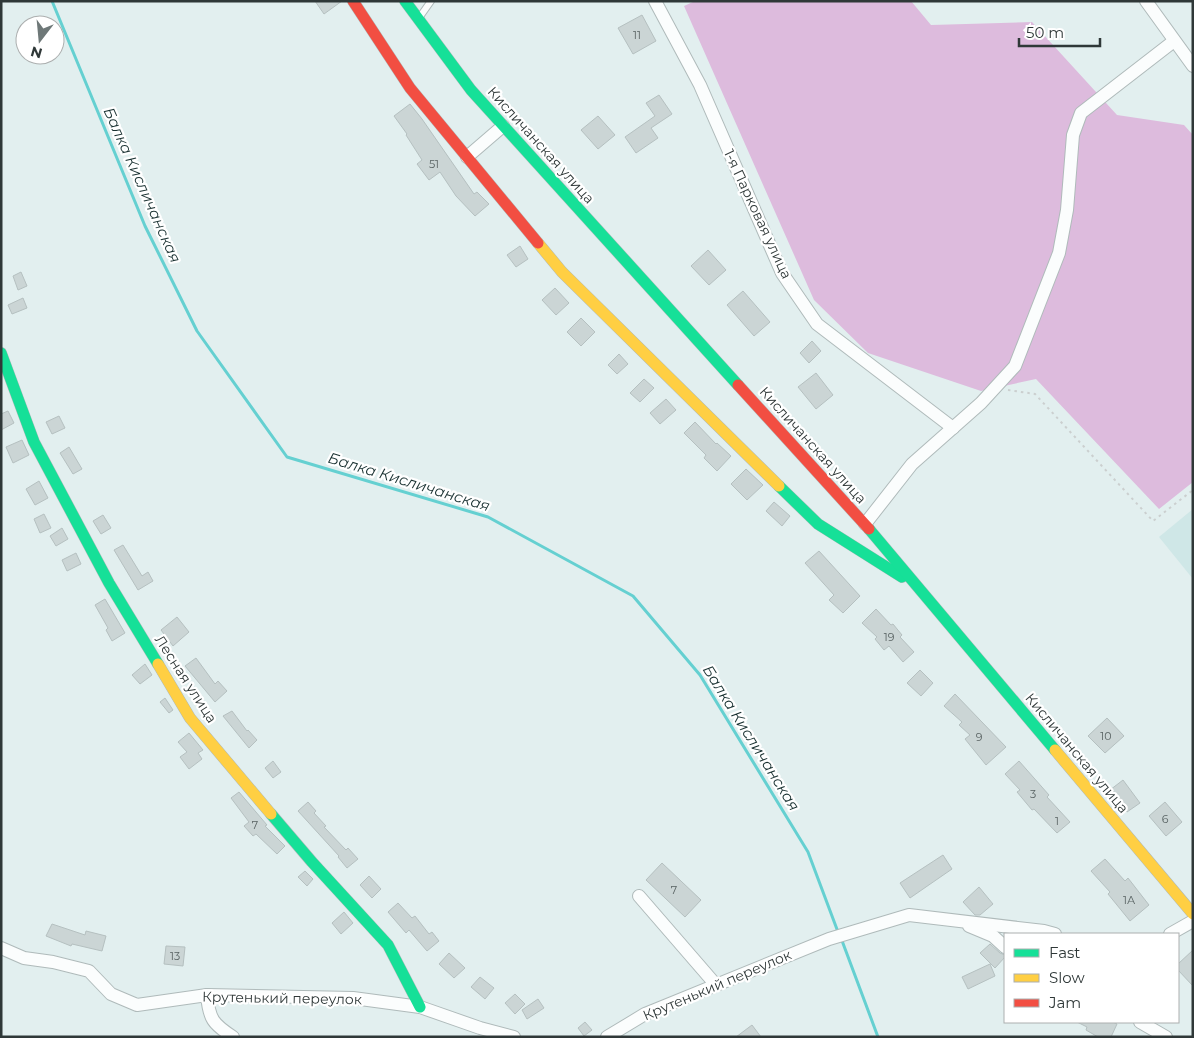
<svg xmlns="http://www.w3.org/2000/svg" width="1194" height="1038" font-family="Montserrat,sans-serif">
<rect width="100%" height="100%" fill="#e2efef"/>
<polygon fill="#cfe7e7" points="1193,509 1193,579 1159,537"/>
<polygon fill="#dbd" points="695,1 911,1 931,25 1032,22 1117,115 1184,125 1193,135 1193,482 1159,509 1036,379 981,391 868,353 814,300 684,6"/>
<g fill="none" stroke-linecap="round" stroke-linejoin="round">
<g stroke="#65d0d1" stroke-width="3">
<polyline points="52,1 145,226 197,331 287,457 488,517 633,596 700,675 808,852 838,932"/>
<polyline points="841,938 878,1037"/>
</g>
</g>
<g fill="#cbd5d5" stroke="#b5c0c0">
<polygon points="315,1 342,1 324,14"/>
<polygon points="642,15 656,41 633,54 618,28"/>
<polygon points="659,95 672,114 651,128 658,138 636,153 625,137 655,116 646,103"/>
<polygon points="410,104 422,119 474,194 477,192 489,204 475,216 456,196 440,172 429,180 417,164 422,160 406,135 407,134 394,116"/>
<polygon points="598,116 615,135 598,149 581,130"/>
<polygon points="520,246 528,259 516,267 507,255"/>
<polygon points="708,250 726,270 709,285 691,266"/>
<polygon points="21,272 27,286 18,290 13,276"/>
<polygon points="555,288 569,303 556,315 542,300"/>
<polygon points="743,291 770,322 754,336 727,305"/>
<polygon points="23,298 27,308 12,314 8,305"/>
<polygon points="581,318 595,332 581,346 567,332"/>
<polygon points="812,341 821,351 809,363 800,353"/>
<polygon points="619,354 628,364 617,374 608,365"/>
<polygon points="816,373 833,395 816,409 798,387"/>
<polygon points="644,379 654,388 640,402 630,393"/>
<polygon points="666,399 676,410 660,424 650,413"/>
<polygon points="8,411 14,423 1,430 1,414"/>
<polygon points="59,416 65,428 52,434 46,422"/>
<polygon points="695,422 716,444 717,443 731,456 717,471 704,458 706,455 684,433"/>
<polygon points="22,440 29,455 13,463 6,447"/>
<polygon points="69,447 82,469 73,474 60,453"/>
<polygon points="746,469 763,485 747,500 731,484"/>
<polygon points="39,481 48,498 35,505 26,489"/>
<polygon points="774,502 790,516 782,526 766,511"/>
<polygon points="44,514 51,528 40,533 34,519"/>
<polygon points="103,515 111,528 101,534 93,521"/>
<polygon points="62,528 68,539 56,546 50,536"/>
<polygon points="123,545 142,576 148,572 153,581 138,590 114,550"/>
<polygon points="819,551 860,596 843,613 829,600 834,595 805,563"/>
<polygon points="76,553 81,564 67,571 62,560"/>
<polygon points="105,599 125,633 112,641 106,630 108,628 95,605"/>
<polygon points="876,609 891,625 893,624 902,635 900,637 914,652 903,662 889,646 884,650 875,639 877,637 862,623"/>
<polygon points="177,617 189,632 173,646 161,630"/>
<polygon points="196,658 215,684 218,681 227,691 215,702 185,666"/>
<polygon points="145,664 152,675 140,684 132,675"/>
<polygon points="920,670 933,683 921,696 907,683"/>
<polygon points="955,694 1006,747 986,765 965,739 970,735 959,725 962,722 944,706"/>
<polygon points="165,698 173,710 169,713 160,702"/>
<polygon points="232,711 247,731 248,730 257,740 249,748 223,716"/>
<polygon points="1107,718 1124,736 1105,753 1088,736"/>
<polygon points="189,733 203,750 198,753 202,759 189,769 180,757 187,752 178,742"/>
<polygon points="273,761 281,772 273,778 265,768"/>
<polygon points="1019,761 1049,795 1047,797 1070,822 1057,833 1034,809 1032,810 1017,792 1020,790 1005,774"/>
<polygon points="1123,780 1140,803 1127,812 1110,790"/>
<polygon points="239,792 267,825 265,826 285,846 277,854 256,834 253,836 244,826 249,822 231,798"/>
<polygon points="308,802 316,811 314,813 326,826 324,827 346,850 348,848 358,859 347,868 338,857 339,856 298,811"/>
<polygon points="1165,802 1182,822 1166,836 1149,816"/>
<polygon points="943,855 952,869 910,898 900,883"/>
<polygon points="1105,859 1125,881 1128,878 1149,905 1130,921 1108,894 1110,892 1091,871"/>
<polygon points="662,863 701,900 685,917 646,880"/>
<polygon points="305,871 313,879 307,886 298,877"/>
<polygon points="369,876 381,889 372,898 360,885"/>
<polygon points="979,887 993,904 980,915 975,915 963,902"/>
<polygon points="398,903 412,918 415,916 429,934 432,932 439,941 427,951 409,930 406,933 388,912"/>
<polygon points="344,912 353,923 341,934 332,923"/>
<polygon points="52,924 85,935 86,931 106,936 102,951 72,944 71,946 46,936"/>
<polygon points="990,944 1000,953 1005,955 1005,957 995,968 980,953"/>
<polygon points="166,946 185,947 183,966 164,964"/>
<polygon points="1193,950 1193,986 1178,970 1178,964"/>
<polygon points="449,953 465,968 454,978 439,964"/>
<polygon points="990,964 995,976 968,989 962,977"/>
<polygon points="480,977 494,988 485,999 471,987"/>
<polygon points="515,994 525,1004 515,1014 505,1003"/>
<polygon points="538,999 544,1008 527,1019 522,1010"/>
<polygon points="585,1022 592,1030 584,1036 578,1028"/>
<polygon points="1077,1022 1113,1022 1117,1024 1111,1037 1098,1037 1086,1030 1087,1027"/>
<polygon points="752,1025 761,1037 736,1037"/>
</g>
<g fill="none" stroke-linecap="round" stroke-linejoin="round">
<defs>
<polyline id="lane" points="419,18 431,1"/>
<g id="street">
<polyline points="655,1 700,85 782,273 817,324 953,428"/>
<polyline points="1146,1 1193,66"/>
<polyline points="467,157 503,126"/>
<polyline points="865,524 912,464 981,403 1015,366 1059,253 1067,210 1073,135 1081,113 1174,41"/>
<polyline points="639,896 716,985"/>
<polyline points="969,926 993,936 1005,947"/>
<polyline points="1170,934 1193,921"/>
<polyline points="1,948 24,958 53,962 89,971 111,994 137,1005 207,995 353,998 420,1007 480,1028 514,1037"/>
<path d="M207,995C209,1019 213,1024 233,1037"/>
<polyline points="1140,1022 1166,1037"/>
<polyline points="607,1037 645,1014 829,939 909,915 1044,931 1055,934"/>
</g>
<g id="fast">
<polyline points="405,1 471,90 738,385"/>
<polyline points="1,353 34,442 109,583 158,664"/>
<polyline points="779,486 818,524 902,577"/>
<polyline points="869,529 1055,750"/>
<polyline points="271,814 312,862 388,945 420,1007"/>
</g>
<g id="slow">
<polyline points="538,243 562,272 779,486"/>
<polyline points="158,664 190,718 271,814"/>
<polyline points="1055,750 1193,914"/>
</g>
<g id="jam">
<polyline points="353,1 410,88 538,243"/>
<polyline points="738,385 869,529"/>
</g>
</defs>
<use href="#lane" stroke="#afbaba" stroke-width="8"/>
<use href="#street" stroke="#afbaba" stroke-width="14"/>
<use href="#fast" stroke="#afbaba" stroke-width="12"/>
<use href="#slow" stroke="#afbaba" stroke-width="12"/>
<use href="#jam" stroke="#afbaba" stroke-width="12"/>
<polyline stroke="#cbcfcf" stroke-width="2" stroke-dasharray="2.5 4" stroke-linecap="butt" points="1008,390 1035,394 1153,521 1193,490"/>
<use href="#lane" stroke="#fbfdfd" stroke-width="6"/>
<use href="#street" stroke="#fbfdfd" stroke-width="12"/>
<use href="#fast" stroke="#16e098" stroke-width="11"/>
<use href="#slow" stroke="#ffcf43" stroke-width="11"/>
<use href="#jam" stroke="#f24e42" stroke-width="11"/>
</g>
<g text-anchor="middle" stroke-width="4.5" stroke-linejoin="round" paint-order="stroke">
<g font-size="11" fill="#586262">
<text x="637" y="39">11</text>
<text x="434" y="168">51</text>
<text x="889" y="641">19</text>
<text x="1106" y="740">10</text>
<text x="979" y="741">9</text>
<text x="1033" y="798">3</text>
<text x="1165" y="823">6</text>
<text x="1057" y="825">1</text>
<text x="255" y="829">7</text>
<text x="674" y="894">7</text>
<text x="1129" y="904">1А</text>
<text x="175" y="960">13</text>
</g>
<g font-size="14" fill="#2f3838" stroke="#fff">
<text transform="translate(541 145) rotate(48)" y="5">Кисличанская улица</text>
<text transform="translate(758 214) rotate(65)" y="5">1-я Парковая улица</text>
<text transform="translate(813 445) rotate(48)" y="5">Кисличанская улица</text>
<text transform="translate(186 679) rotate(57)" y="5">Лесная улица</text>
<text transform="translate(1077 753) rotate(50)" y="5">Кисличанская улица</text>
<text transform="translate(717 985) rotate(-23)" y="5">Крутенький переулок</text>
<text transform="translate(282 998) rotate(1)" y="5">Крутенький переулок</text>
</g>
<g font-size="15" font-style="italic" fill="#183030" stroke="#fff">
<text transform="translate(142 185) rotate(66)" y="5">Балка Кисличанская</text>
<text transform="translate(409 482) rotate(17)" y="5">Балка Кисличанская</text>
<text transform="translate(751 738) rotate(58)" y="5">Балка Кисличанская</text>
</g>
</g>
<rect width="1194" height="1038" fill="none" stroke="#2f3838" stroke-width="5"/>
<rect x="1004" y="933" width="175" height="90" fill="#ffffff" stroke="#acafaf"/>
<rect x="1014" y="949" width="25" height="8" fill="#16e098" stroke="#acafaf"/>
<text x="1049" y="958" font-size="15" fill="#2f3838">Fast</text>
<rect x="1014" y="974" width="25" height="8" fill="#ffcf43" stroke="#acafaf"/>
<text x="1049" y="983" font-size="15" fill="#2f3838">Slow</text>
<rect x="1014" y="999" width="25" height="8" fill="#f24e42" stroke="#acafaf"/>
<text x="1049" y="1008" font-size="15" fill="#2f3838">Jam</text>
<g transform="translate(40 40) rotate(196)"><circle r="24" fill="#ffffff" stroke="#acafaf"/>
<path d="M0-4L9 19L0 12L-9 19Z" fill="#6e7878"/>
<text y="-8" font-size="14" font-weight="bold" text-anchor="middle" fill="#2f3838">N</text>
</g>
<path d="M1019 38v8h81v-8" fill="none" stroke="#2f3838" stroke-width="2.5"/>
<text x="1026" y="38" font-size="15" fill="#2f3838" stroke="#ffffff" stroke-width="4" paint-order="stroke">50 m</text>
</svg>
